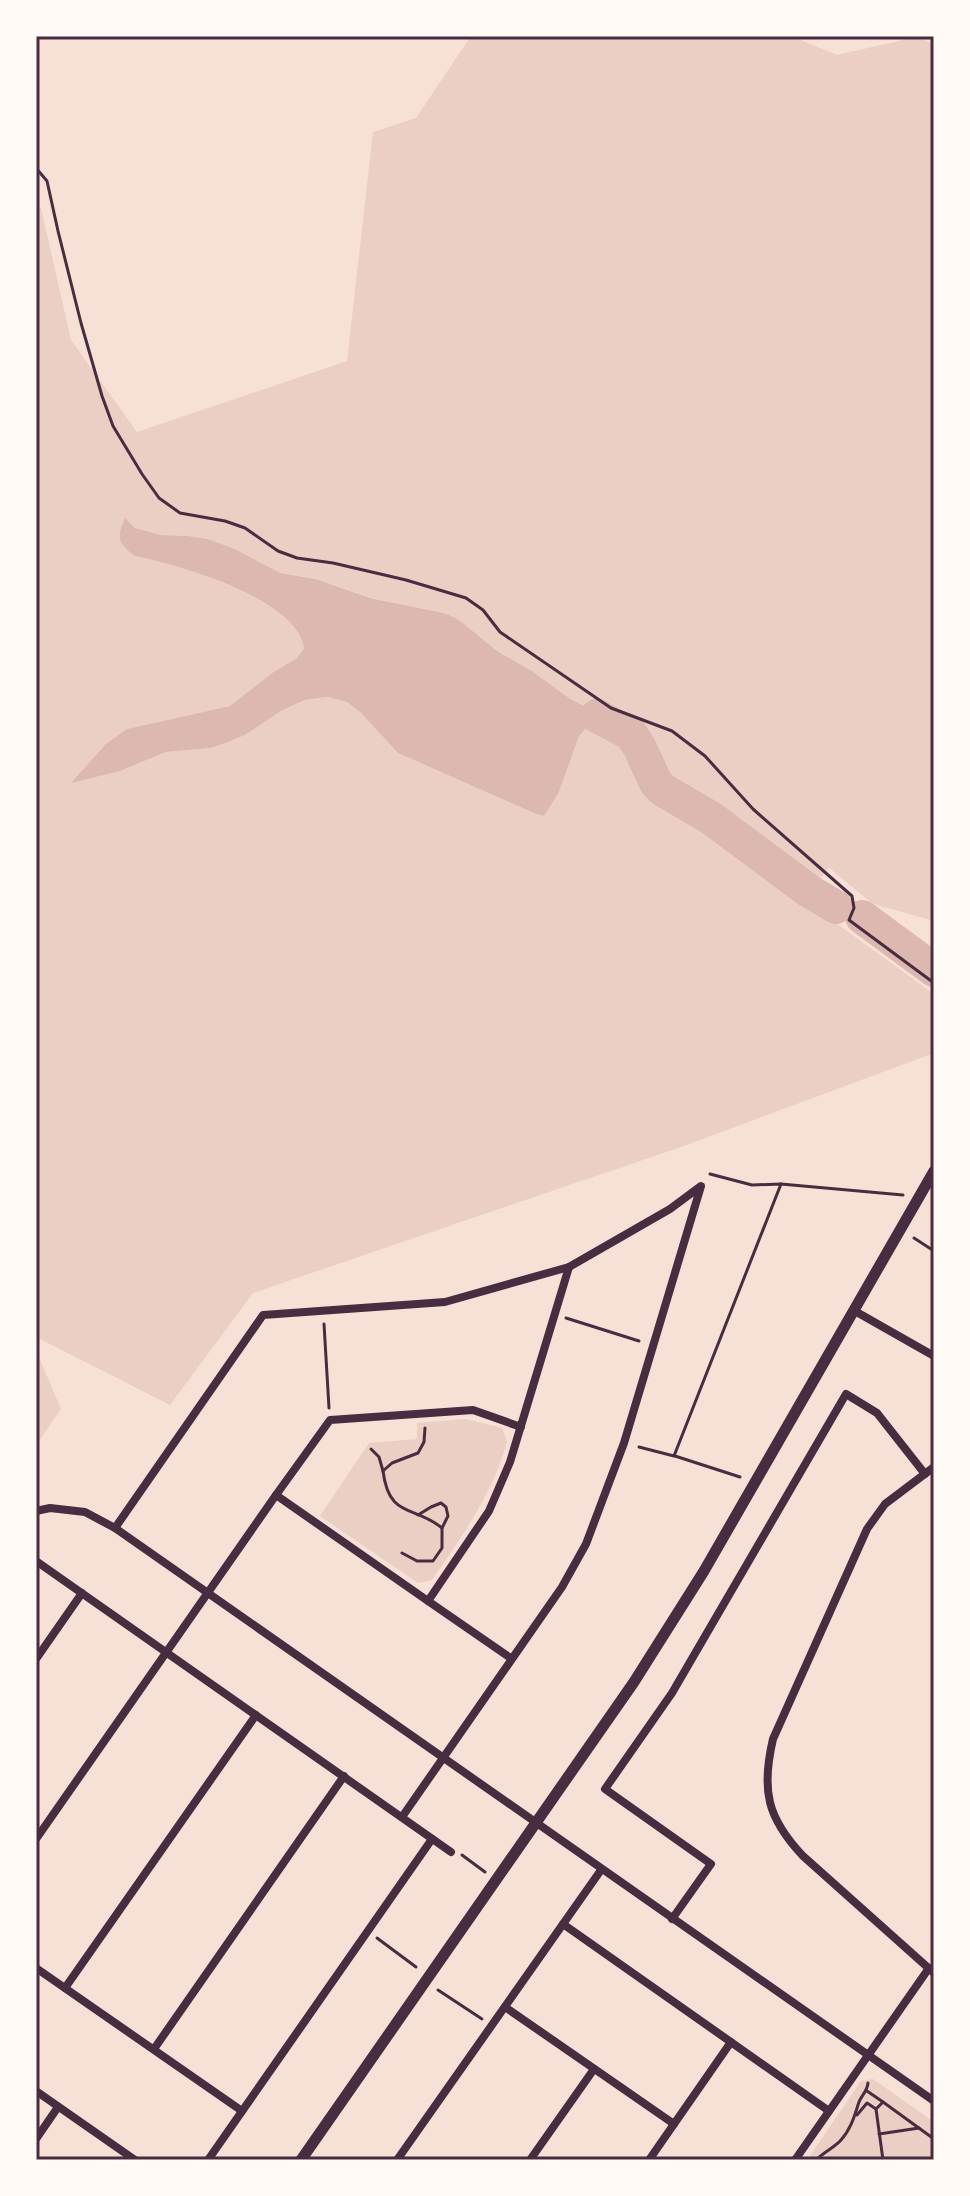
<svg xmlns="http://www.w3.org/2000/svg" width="970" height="2196" font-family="'PT Sans Narrow',sans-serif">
<rect width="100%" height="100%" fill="#f7e1d7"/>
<g fill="#ebcfc5" fill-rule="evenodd">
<path d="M471,36H791L837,55L916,37L934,44V921L873,904L829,868L804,900L934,994V1053L684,1146L253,1293L170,1405L36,1337V203L41,208L71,340L137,432L347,361L373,132L416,118ZM124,519L135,528L161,535L188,536L208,539L235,549L279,573L317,579L371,598L444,613L458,619L497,651L532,671L569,698L594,710L597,716L579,736L559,792L544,815L536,814L398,753L361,713L347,702L327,697L306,700L281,711L245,735L223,744L211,748L166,752L120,771L73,782L127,729L230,706L272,673L297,658L304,648C296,598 178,565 135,556Z"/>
<polygon points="36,1350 61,1409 36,1445"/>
<path d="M466,1419L502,1428L507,1442C492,1495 463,1535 432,1580L418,1583L320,1516L369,1443L417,1439V1423Z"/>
<polygon points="873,2079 934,2122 934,2160 807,2160 861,2081"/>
</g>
<path fill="#dcb8b0" d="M125,518L135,528L161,535L188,536L208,539L235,549L280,573L316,579L370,598L444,613L458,619L497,651L532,671L569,698L594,711L597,716L579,736L559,792L544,816L536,814L398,753L361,713L347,702L327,697L305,700L281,711L245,735L223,744L211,748L166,752L120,771L71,783L106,744L127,729L230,706L272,673L297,658L304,648C297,598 178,565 135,556C118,544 116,537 125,518Z"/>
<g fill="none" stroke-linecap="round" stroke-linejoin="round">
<g stroke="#dcb8b0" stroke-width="34">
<polyline points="597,716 631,734 640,748 656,783 663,790 711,818 809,891 836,907"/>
<polyline points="862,917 934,970"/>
</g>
<g stroke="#4a2c40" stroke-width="3">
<polyline points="36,168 47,181 58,231 81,323 102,396 113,426 142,474 159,498 180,513 225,521 245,528 278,551 297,558 333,563 406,580 466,598 483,610 500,632 611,708 672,731 705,756 753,809 852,896 854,908 849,920 934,983"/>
<polyline points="781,1184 903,1195"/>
<polyline points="914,1238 934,1251"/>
<polyline points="566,1318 639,1341"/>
<polyline points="324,1324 329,1408"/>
<polyline points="639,1447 674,1456 781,1184 752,1185 710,1174"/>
<polyline points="371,1449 379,1457 383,1471"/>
<polyline points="675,1456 740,1477"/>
<polyline points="418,1515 431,1507 441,1503 446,1507 448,1516 442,1528"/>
<path d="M402,1553L417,1561H433L442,1548V1528C414,1505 389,1519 383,1471L392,1463L418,1453L424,1442L425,1428"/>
<polyline points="934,1762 934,1764"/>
<polyline points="462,1855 485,1872"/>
<polyline points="377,1938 416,1967"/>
<polyline points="438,1990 482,2019"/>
<polyline points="867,2091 883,2102"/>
<polyline points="876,2109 883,2160"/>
<polyline points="857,2115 867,2103 876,2109 883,2102 934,2139"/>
<polyline points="879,2134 919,2128"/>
<path d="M816,2160C824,2152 835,2147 841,2140C850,2130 854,2118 858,2105C860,2096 867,2093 868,2083"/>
</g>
<g stroke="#4a2c40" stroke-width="8">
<polyline points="853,1310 934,1356"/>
<path d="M934,1467L885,1504L867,1529L773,1739C761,1790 767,1818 803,1856L934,1973"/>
<polyline points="36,1511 50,1508 85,1512 115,1528 934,2101"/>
<polyline points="115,1528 263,1315 445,1302 569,1267"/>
<polyline points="36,1561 451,1852"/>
<polyline points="428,1601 276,1495 330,1420 473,1410 521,1427"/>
<polyline points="36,1659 82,1593"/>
<polyline points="402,1817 562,1587 586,1544 624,1443 701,1186 670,1209 569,1267 510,1462 489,1511 428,1601 512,1659"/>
<polyline points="36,1839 276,1495"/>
<polyline points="672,1919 711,1864 605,1789 672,1693 846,1394 877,1413 925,1474"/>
<polyline points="563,1924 829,2111"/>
<polyline points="36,1968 242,2111"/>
<polyline points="65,1988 256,1715"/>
<polyline points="505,2007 674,2124"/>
<polyline points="154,2049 344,1776"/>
<polyline points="36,2091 135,2160"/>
<polyline points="36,2139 58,2107"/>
<polyline points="208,2160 432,1839"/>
<polyline points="397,2160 601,1870"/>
<polyline points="530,2160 594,2069"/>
<polyline points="649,2160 731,2042"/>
<polyline points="795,2160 929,1968"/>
</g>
<polyline stroke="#4a2c40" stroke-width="11" points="301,2160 634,1682 704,1571 934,1171"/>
</g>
<rect width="970" height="2196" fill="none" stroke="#fffaf5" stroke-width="76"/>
<rect x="38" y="38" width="894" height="2120" fill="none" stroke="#4a2c40" stroke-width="3"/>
</svg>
